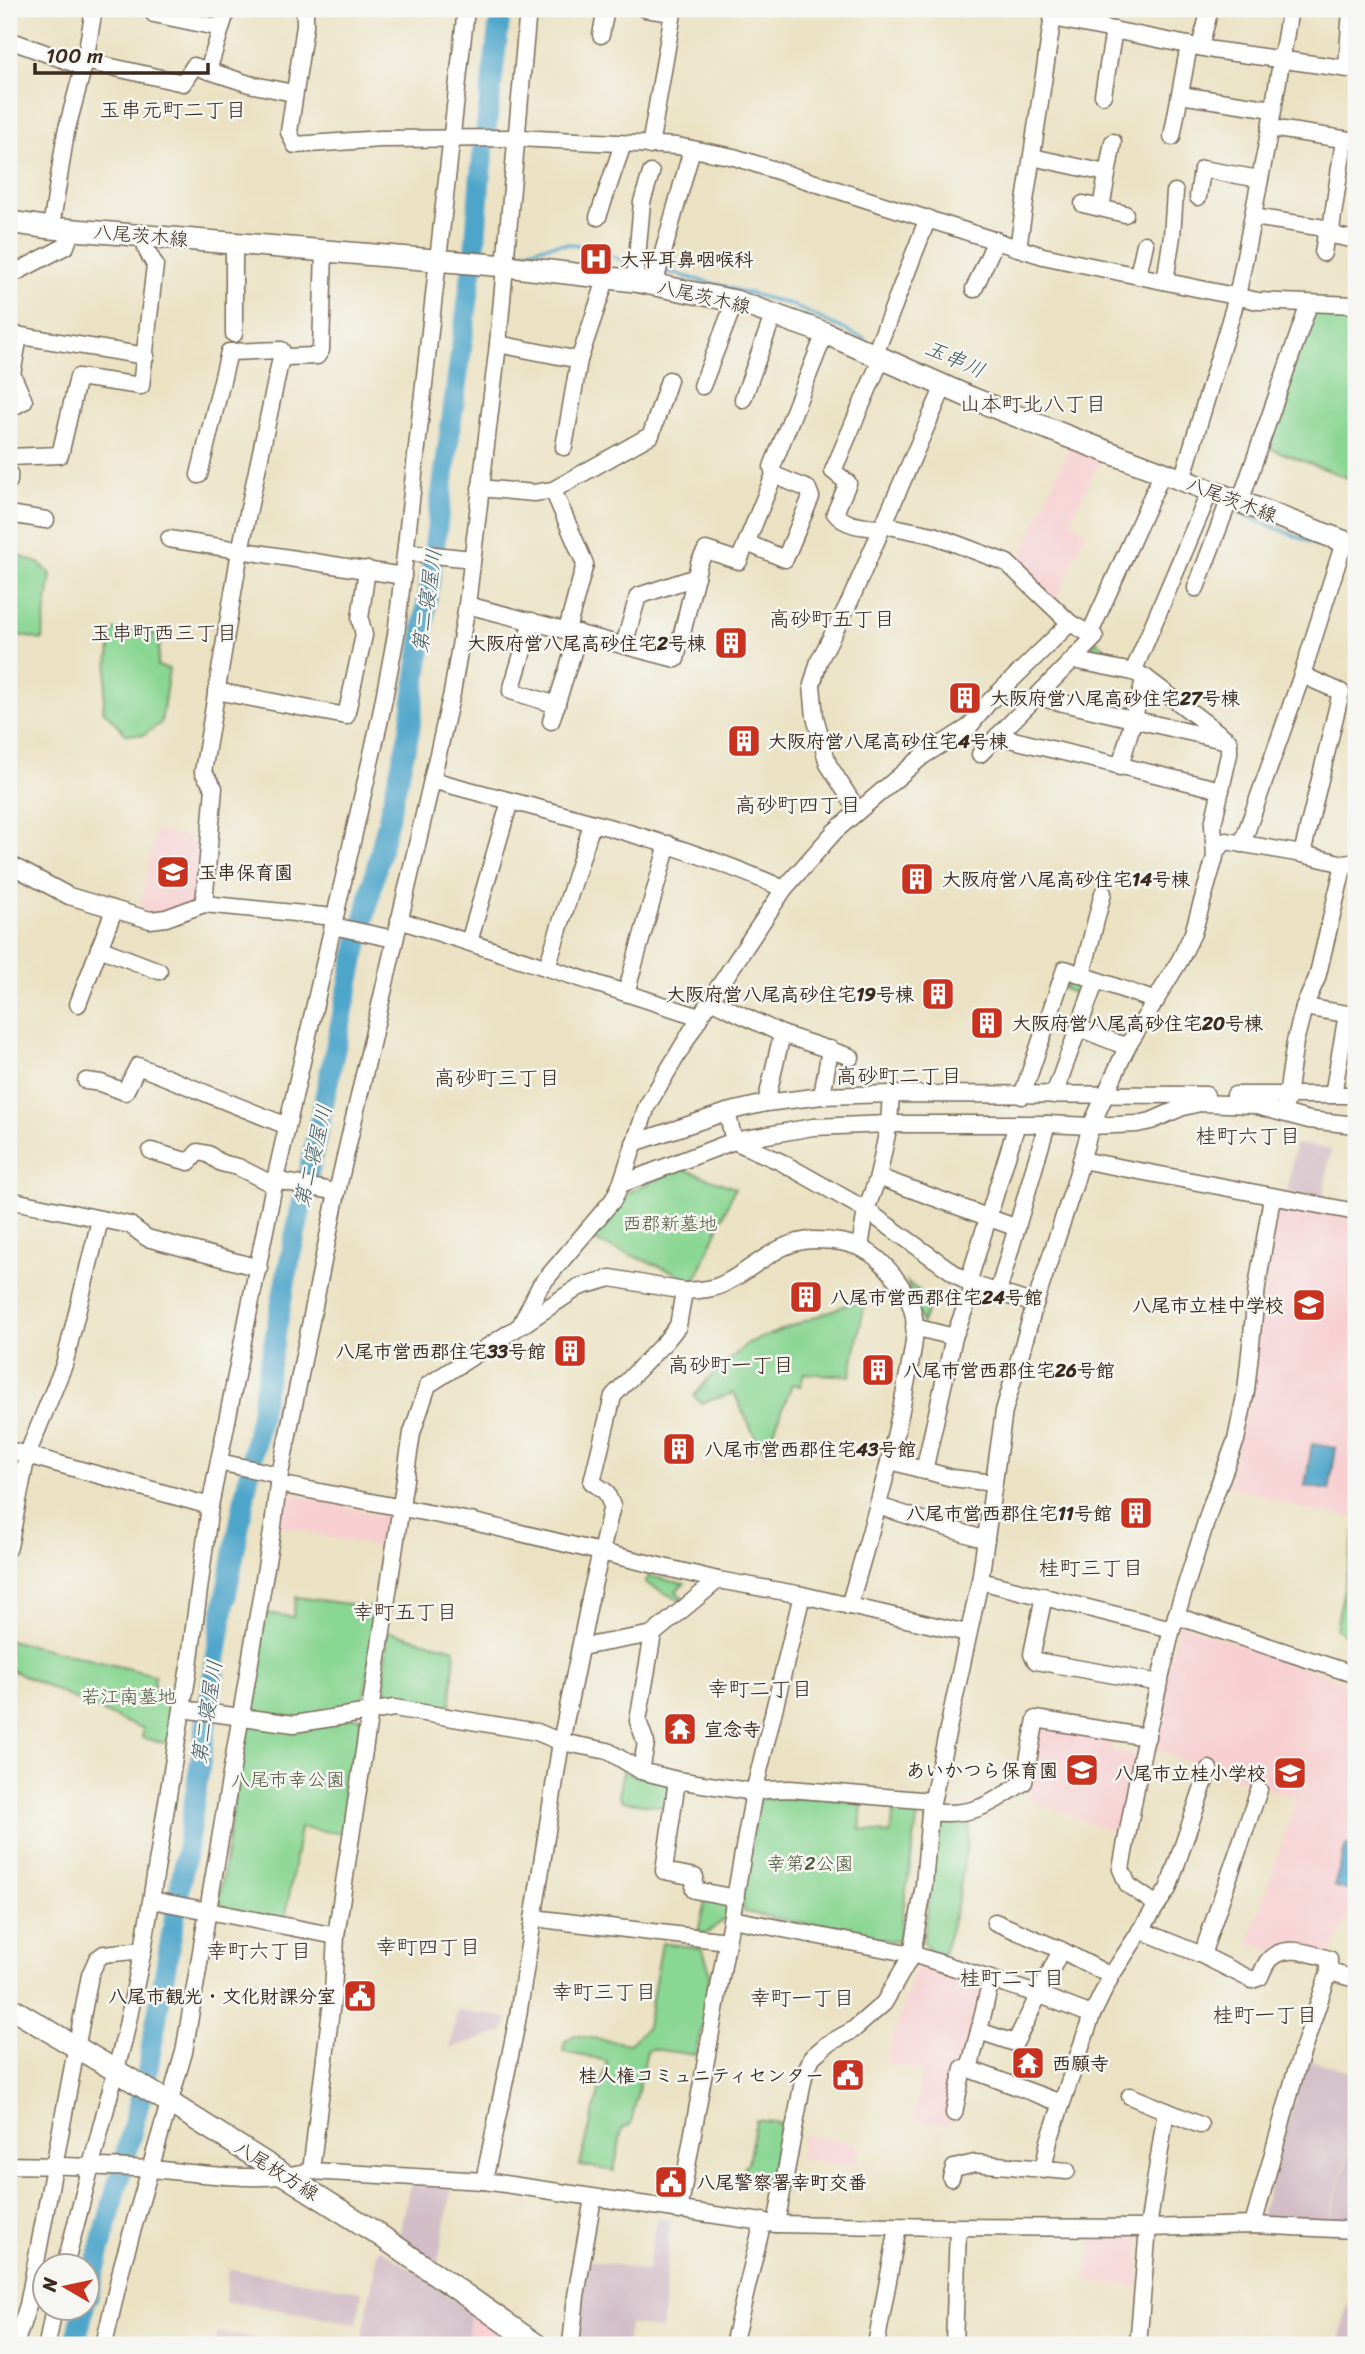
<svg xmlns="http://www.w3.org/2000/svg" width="1365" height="2354" font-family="Sriracha,'Klee One',sans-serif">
<rect width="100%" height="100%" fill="#f6f6f2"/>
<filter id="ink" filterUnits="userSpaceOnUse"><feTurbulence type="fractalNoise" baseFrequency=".0143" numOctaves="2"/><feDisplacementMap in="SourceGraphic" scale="14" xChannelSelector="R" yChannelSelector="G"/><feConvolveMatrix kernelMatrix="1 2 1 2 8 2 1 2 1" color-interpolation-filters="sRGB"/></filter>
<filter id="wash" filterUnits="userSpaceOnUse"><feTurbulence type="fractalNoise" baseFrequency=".00686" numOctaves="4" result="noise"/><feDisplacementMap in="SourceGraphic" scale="28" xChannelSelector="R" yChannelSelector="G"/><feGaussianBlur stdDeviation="1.57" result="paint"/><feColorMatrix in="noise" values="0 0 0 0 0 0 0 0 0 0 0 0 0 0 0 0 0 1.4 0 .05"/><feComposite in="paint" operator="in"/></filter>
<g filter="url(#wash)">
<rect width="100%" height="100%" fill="#ebe2c3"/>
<g fill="#f7cfd1">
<polygon points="1070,445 1102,456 1070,522 1087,531 1054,604 1016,567"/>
<polygon points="155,831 201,839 194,904 155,914 140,910"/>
<polygon points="1277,1204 1356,1219 1356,1518 1305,1510 1227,1485 1250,1392"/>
<polygon points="289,1494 388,1517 392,1524 388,1550 280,1526 284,1498"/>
<polygon points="1179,1623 1356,1686 1356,1901 1330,1955 1272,1950 1249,1943 1296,1799 1149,1747"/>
<polygon points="1040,1723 1112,1735 1111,1750 1137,1754 1119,1833 1029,1800 1027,1786"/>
<polygon points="922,1967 986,1987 967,2062 961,2063 948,2125 913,2120 922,2070 885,2063 914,1971"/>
<polygon points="803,2135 858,2144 856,2168 799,2159"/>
<polygon points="1093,2233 1140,2233 1139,2286 1086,2282"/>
<polygon points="472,2312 520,2345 466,2345"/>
</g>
<g fill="#d2bdc6">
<polygon points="1295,1144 1331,1149 1323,1198 1287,1192"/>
<polygon points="457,2010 508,2018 504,2032 450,2048"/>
<polygon points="1306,2059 1356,2073 1356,2121 1329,2218 1260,2219"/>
<polygon points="1356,2124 1356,2219 1330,2219"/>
<polygon points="410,2184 452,2188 438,2262 399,2237"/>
<polygon points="657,2218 670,2220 662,2330 629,2324 626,2345 574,2345 585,2259 647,2271"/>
<polygon points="381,2249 471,2311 466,2345 361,2345 378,2250"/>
<polygon points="1356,2267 1356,2345 1338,2345"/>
<polygon points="229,2269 362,2291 357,2323 224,2301"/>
<polygon points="218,2332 292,2345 213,2345"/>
</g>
<g fill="#8ad693" stroke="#628058" stroke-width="2">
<polygon points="1348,307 1356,309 1356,481 1264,446 1313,313"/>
<polygon points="18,555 40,564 51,574 42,640 9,633 9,587"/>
<polygon points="112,630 161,635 157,666 169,669 161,723 143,735 126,734 103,710"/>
<polygon points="1097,641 1128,668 1080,659"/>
<polygon points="1068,978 1087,981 1086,998 1064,989"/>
<polygon points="681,1168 735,1188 694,1284 672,1271 589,1239 623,1195"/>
<polygon points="907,1282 932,1300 922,1323"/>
<polygon points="866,1297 850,1376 804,1373 800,1386 792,1384 766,1452 756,1439 734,1393 701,1403 694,1396 708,1379 748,1343"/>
<polygon points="1356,1524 1356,1669 1344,1664 1351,1638 1336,1629"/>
<polygon points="649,1576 684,1584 676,1591 686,1601 685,1603 645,1583"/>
<polygon points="296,1597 379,1608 362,1709 293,1720 255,1716 251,1705 265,1613 293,1617"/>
<polygon points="387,1631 455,1649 450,1711 396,1703 384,1684"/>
<polygon points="9,1640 155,1675 154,1689 178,1693 170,1744 142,1738 143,1728 125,1722 9,1669"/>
<polygon points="361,1717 346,1834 300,1828 285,1921 225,1908 219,1900 246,1724"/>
<polygon points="623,1770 633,1775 668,1782 673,1789 670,1808 623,1801 619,1797"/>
<polygon points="766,1798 820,1798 862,1802 860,1829 890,1834 895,1807 907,1808 918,1815 898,1942 744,1912 742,1899 758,1800"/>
<polygon points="939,1817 971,1819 957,1906 943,1956 931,1954 923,1942"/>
<polygon points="706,1896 728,1904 726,1918 707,1933 698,1932"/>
<path d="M662,1943L701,1948C720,1979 702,2022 695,2055L653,2049L647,2050L631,2124L622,2129L614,2171L580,2165L607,2061L563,2052L565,2042L574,2035L630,2044L647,2027Z"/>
<polygon points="756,2120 781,2123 769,2184 741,2178 745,2165 748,2163"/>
</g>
<g fill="#4da5ca" stroke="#446874" stroke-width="2">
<polygon points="1312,1444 1336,1448 1329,1490 1305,1486"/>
<polygon points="1346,1845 1356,1848 1356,1893 1334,1886"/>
</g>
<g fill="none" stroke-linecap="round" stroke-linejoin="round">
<g stroke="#4da5ca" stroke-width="3.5">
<path d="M517,253C536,249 558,241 577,245C595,248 612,258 630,262"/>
<polyline points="661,270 789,304 865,339"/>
<polyline points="1231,510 1335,552"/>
<polyline points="1345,556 1356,560"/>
</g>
<g stroke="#4da5ca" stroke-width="21">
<polyline points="88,2296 147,2073 189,1836 223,1612 286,1278 354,961 409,733 475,248 480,178 501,9"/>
<polyline points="75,2345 84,2308"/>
</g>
</g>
</g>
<g filter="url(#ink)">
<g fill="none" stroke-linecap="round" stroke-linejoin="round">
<defs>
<g id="minor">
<polyline points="305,9 305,26 289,132 295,145 381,139 517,138 677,146 734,157 1043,256 1258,301 1356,305"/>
<polyline points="528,9 498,344 467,605 452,693 337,1192 278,1484 470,1521 718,1580 802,1595 967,1633"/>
<polyline points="645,9 673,13 650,146"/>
<polyline points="154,14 221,28"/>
<polyline points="1053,18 1213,50 1356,70"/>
<polyline points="1097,26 1100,9"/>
<polyline points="601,35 606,9"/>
<polyline points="9,40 84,67"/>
<polyline points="1200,47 1210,9"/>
<polyline points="85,61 183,83 194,66 249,84 293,93"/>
<polyline points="1347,68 1351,9"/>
<polyline points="208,71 227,9"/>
<polyline points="1103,95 1114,30"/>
<polyline points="1180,95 1273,109"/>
<polyline points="1270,128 1356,141"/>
<polyline points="1172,137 1189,45"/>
<polyline points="1032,157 1106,173"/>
<polyline points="1198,197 1202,169 1260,179"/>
<polyline points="1083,204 1125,214"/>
<polyline points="1101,208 1113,142"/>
<polyline points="598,217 623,144"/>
<polyline points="1253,217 1331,229 1336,236 1356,240"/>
<polyline points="51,228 66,132 85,61 94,9"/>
<polyline points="1018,248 1054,9"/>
<polyline points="1323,253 1326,234 1331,229 1344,140"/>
<polyline points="1138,275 1145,244"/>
<polyline points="9,276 66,246 72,229"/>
<polyline points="635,281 642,202 651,173"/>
<polyline points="1165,281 1172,236 1175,192"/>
<polyline points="654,285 692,149"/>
<polyline points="974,289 996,240"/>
<polyline points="9,334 146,356"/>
<polyline points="234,334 234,242"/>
<polyline points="498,344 579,360 564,447"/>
<polyline points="875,354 928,218"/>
<path d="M882,357L833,471L848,483L835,513C846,527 866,527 882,528"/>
<polyline points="579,360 607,277"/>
<polyline points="702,386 735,301"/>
<polyline points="743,399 774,313"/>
<polyline points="9,409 24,401 12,374 19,336"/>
<polyline points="9,457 60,455 78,377 141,386 155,265 146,249 146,236"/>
<polyline points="9,473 9,481"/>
<polyline points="199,475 229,352 281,350 285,357"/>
<polyline points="1182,480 1237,297 1270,128 1290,9"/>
<polyline points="480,488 534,493 553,490 651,435 669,380"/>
<polyline points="553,490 585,564 567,630"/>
<polyline points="1240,502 1309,304"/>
<polyline points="9,514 46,520"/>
<polyline points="884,525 933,535 1007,563 1070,623 1095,637 980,754"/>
<polyline points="169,539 403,576"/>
<polyline points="747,543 785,559 811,497 808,489 774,475"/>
<polyline points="406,552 472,559"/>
<polyline points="1196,588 1230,498"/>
<polyline points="467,605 676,659 699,563 706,550 739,561 774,475 772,467 825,333"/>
<polyline points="532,621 511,691 557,705"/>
<polyline points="1090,633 1162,474"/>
<polyline points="624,645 638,596 696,577"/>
<polyline points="1133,672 1210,491"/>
<polyline points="1302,675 1341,692 1302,854"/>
<polyline points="216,691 346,716 364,635 360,619 367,569"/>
<polyline points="1037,697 1223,740"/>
<polyline points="551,721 579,633"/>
<polyline points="997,736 1221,790"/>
<polyline points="1120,767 1145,677"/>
<path d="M432,780C551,813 672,838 784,889"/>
<polyline points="858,811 828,764 815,717 812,685 819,661 850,601 944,386"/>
<polyline points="1242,844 1302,675 1344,542"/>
<polyline points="1216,851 1226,841 1302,854 1344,864 1356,862"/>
<polyline points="9,864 69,896 150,920 166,918 204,904 334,917"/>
<polyline points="204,904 214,788 203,772 240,551 280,362 285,357 317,356 321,350 324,250"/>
<polyline points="399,920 700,1017"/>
<polyline points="333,926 394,939"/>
<polyline points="469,942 510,801"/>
<polyline points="99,948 159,971"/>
<polyline points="547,967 592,824"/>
<polyline points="1082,975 1103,893"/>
<polyline points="626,993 668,844"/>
<polyline points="710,1000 782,1034 851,1057"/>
<polyline points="78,1004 114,910"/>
<polyline points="1304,1007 1347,1014 1333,1095"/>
<polyline points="1079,1028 1127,1047"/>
<polyline points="86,1081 101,1083 125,1092 138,1066 287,1126"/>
<polyline points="1054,1095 1096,980"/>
<polyline points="1235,1095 1356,1095"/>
<polyline points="822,1096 830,1049"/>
<polyline points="1022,1096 1065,969 1156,1001"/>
<polyline points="766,1103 782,1034"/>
<polyline points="1286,1103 1295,1042 1304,1007 1317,978 1344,864"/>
<polyline points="727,1112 734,1141 781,1162 866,1210 968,1283 1035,1304"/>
<polyline points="634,1143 727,1112 766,1103 822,1096 891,1094 1206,1095"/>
<polyline points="151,1151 189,1162 198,1152 208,1154 221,1163 238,1167 274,1185"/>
<polyline points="1081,1160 1356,1212"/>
<polyline points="878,1177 1017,1228"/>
<polyline points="275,1180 337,1192"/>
<polyline points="621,1184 734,1141 813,1127 889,1124 1047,1124 1091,1126 1137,1124 1151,1121 1183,1107 1200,1103 1253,1105 1309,1120 1356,1125"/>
<polyline points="9,1200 130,1225 147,1238 259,1268"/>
<polyline points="860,1247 866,1210 878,1177 889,1124 891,1094"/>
<polyline points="968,1283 1017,1124"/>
<polyline points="998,1292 1047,1124"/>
<polyline points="522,1325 579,1287 611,1278 684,1291"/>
<polyline points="914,1327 954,1337"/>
<polyline points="9,1450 210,1506"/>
<polyline points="891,1461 952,1478 994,1483"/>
<polyline points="219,1462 279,1475"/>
<polyline points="924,1471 954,1337 974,1285"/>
<polyline points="878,1506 986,1540"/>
<polyline points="9,1547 27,1455 64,1365 100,1220"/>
<polyline points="980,1581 1172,1629"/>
<polyline points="1044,1596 1032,1654 1036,1661 1160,1683"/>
<polyline points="1176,1616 1356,1675"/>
<polyline points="581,1647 653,1634 718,1580"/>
<polyline points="182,1709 294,1724 394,1708 537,1732 561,1742 608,1751 641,1771 677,1780 754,1792 766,1790 790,1789 932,1801"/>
<polyline points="641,1771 646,1743 638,1721 653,1634"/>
<polyline points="677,1780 664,1871 695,1877 694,1890 736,1898"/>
<path d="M930,1812C973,1817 989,1805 1024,1782L1036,1719L1147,1737"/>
<polyline points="152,1900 336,1936"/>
<polyline points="1157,1905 1168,1889 1209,1769"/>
<polyline points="533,1918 727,1941"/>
<polyline points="732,1919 912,1954 1040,1995 1092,2015"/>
<polyline points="995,1922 1061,1950 1111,1976"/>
<path d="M1140,1930L1202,1955L1252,1980L1260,1977C1262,1972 1265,1965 1268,1961C1283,1943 1310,1953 1329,1959V1972"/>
<polyline points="1202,1955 1259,1790"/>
<polyline points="991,1979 979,2031 1015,2043 1061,1950"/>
<polyline points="969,2069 1061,2103"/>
<polyline points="1130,2096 1200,2125"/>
<polyline points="954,2113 963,2068 969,2069 979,2031"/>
<path d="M9,2165C56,2166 103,2166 150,2169C203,2173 259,2184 311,2171L484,2181L776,2224L947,2227L1148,2228L1253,2225L1356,2230"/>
<polyline points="1043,2170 1049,2141 1092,2015 1111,1976 1157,1905 1128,1885 1121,1869 1142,1755 1172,1629 1212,1503 1236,1440 1246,1391 1257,1287 1272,1197"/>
<polyline points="311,2171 333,1993 336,1936 412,1433 428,1385 520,1326 540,1286 613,1200 621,1184 647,1106 710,1000 784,889 835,831 923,756 969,727 988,703 1070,623"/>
<polyline points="951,2178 954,2168 975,2163 1067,2171"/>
<path d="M484,2181L517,2022L561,1742L591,1594L612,1506L606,1492L592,1482L613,1396L666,1341L678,1326L684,1291C698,1290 713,1290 725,1283C756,1268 778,1240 814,1240C855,1240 876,1250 899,1283C906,1294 912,1304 914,1317C917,1341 909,1366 905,1390C891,1463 870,1534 849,1606"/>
<polyline points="679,2211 754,1792 802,1595"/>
<polyline points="776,2224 804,2076 812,2057 826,2045 853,2030 884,2003 912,1954 924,1885 930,1812 980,1581 1004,1411 1035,1304 1074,1186 1091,1126 1127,1047 1180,960 1193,933 1215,857 1213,824 1229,754 1229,741 1145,677 1133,672 1073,660"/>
<polyline points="1253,2225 1296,2071 1329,1972 1356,1979"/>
<polyline points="65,2266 125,2035 143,1950 189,1666 210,1506 275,1180 380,719 396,635 466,9"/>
<polyline points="15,2345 28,2305 90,1975 97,1959 104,1954 143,1950"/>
<polyline points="47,2345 54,2308"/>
<polyline points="104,2345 122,2266 184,2052 273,1526 278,1484"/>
<polyline points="571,2345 576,2296 593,2198"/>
<polyline points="733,2345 763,2221"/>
<polyline points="876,2345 898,2227"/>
<polyline points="954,2345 958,2228"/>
<polyline points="1138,2345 1148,2228 1166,2111"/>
</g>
<g id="major">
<polyline points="9,222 51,228 506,266 635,281 735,301 825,333 969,397 1069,437 1356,546"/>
<polyline points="9,2007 170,2103 378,2234 537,2345"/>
</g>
</defs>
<use href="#minor" stroke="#796a58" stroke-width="19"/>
<use href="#major" stroke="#796a58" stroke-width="24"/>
<use href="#minor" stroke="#fff" stroke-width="16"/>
<use href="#major" stroke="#fff" stroke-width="21"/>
</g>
</g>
<defs>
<symbol id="hospital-square" viewBox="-11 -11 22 22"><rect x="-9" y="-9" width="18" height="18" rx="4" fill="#c8321e" stroke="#f6f6f2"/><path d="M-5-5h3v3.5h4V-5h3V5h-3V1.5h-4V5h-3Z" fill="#fff"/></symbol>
<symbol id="building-square" viewBox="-11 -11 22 22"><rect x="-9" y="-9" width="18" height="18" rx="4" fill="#c8321e" stroke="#f6f6f2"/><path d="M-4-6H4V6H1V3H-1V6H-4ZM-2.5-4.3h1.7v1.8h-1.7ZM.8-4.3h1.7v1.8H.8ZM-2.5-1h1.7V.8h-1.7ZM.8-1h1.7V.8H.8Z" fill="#fff"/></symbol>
<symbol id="school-square" viewBox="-11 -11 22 22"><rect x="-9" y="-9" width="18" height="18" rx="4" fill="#c8321e" stroke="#f6f6f2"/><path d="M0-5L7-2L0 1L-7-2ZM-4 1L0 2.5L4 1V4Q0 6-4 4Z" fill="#fff"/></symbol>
<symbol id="temple-square" viewBox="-11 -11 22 22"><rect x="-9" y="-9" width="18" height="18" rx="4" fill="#c8321e" stroke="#f6f6f2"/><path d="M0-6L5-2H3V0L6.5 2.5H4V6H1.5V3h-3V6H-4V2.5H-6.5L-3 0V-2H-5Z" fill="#fff"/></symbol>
<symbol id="civic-square" viewBox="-11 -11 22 22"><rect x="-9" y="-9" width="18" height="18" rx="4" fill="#c8321e" stroke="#f6f6f2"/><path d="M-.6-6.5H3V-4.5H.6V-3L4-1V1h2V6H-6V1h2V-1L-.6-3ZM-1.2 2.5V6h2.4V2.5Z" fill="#fff"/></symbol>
</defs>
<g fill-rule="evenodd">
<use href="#hospital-square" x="577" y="240" width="38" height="38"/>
<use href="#building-square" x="712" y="624" width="38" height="38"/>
<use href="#building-square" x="946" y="679" width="38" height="38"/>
<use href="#building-square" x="725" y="722" width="38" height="38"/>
<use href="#school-square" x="154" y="853" width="38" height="38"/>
<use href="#building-square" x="898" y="860" width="38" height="38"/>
<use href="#building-square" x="919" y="975" width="38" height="38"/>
<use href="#building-square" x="968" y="1004" width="38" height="38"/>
<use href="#building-square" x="787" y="1278" width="38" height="38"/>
<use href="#school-square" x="1290" y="1286" width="38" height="38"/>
<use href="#building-square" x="551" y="1332" width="38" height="38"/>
<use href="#building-square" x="859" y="1351" width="38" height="38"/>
<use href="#building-square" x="660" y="1430" width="38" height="38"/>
<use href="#building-square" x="1117" y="1494" width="38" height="38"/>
<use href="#temple-square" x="661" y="1710" width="38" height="38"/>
<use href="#school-square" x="1063" y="1751" width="38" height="38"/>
<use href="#school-square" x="1271" y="1754" width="38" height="38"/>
<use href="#civic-square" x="341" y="1977" width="38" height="38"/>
<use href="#temple-square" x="1009" y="2044" width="38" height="38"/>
<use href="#civic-square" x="829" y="2056" width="38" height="38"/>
<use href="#civic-square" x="652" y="2163" width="38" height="38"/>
</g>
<g text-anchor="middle" stroke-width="5" stroke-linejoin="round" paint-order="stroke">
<g font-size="19" fill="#3b2a1e" stroke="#f6f6f2">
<text transform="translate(141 235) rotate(5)" y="7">八尾茨木線</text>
<text transform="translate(704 296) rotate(13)" y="7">八尾茨木線</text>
<text transform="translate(1232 499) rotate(21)" y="7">八尾茨木線</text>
<text transform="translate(277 2170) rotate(32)" y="7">八尾枚方線</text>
</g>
<g font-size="19" font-weight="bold" fill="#3b2a1e" stroke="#f6f6f2" text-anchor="start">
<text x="620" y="266">大平耳鼻咽喉科</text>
<text x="706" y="650" text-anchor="end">大阪府営八尾高砂住宅2号棟</text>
<text x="990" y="705">大阪府営八尾高砂住宅27号棟</text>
<text x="768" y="748">大阪府営八尾高砂住宅4号棟</text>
<text x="198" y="879">玉串保育園</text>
<text x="942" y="886">大阪府営八尾高砂住宅14号棟</text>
<text x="914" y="1001" text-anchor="end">大阪府営八尾高砂住宅19号棟</text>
<text x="1012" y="1030">大阪府営八尾高砂住宅20号棟</text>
<text x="830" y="1304">八尾市営西郡住宅24号館</text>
<text x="1284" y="1312" text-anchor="end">八尾市立桂中学校</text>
<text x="546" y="1358" text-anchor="end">八尾市営西郡住宅33号館</text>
<text x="903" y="1377">八尾市営西郡住宅26号館</text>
<text x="704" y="1456">八尾市営西郡住宅43号館</text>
<text x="1112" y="1520" text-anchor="end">八尾市営西郡住宅11号館</text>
<text x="704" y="1736">宣念寺</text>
<text x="1058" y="1777" text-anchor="end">あいかつら保育園</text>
<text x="1266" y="1780" text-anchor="end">八尾市立桂小学校</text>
<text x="336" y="2003" text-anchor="end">八尾市観光・文化財課分室</text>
<text x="1052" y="2070">西願寺</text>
<text x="824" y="2082" text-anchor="end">桂人権コミュニティセンター</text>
<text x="696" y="2189">八尾警察署幸町交番</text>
</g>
<g font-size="19" fill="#4f553b" stroke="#f6f6f2">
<text x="670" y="1230">西郡新墓地</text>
<text x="129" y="1703">若江南墓地</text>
<text x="288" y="1786">八尾市幸公園</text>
<text x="810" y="1870">幸第2公園</text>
</g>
<g font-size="21" fill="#3b2a1e" stroke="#f6f6f2">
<text x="173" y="117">玉串元町二丁目</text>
<text x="1033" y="411">山本町北八丁目</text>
<text x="832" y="626">高砂町五丁目</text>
<text x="164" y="640">玉串町西三丁目</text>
<text x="798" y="812">高砂町四丁目</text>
<text x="899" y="1083">高砂町二丁目</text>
<text x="497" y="1085">高砂町三丁目</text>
<text x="1248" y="1143">桂町六丁目</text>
<text x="731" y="1372">高砂町一丁目</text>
<text x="1091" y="1575">桂町三丁目</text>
<text x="405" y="1619">幸町五丁目</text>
<text x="760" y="1696">幸町二丁目</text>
<text x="428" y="1954">幸町四丁目</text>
<text x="259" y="1958">幸町六丁目</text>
<text x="1012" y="1985">桂町二丁目</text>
<text x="604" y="1999">幸町三丁目</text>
<text x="802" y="2005">幸町一丁目</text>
<text x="1265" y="2022">桂町一丁目</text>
</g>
<g font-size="21" font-style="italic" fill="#425b63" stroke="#f6f6f2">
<text transform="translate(955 359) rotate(24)" y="7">玉串川</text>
<text transform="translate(427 601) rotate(-82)" y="7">第二寝屋川</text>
<text transform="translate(313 1156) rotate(-77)" y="7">第二寝屋川</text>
<text transform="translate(207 1712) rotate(-81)" y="7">第二寝屋川</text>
</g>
</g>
<rect width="1365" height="2354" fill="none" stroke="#f6f6f2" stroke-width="35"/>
<g transform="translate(66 2287) rotate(279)"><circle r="33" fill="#f6f6f2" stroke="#aba49d" stroke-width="2"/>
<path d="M0-5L12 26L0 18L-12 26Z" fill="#c8321e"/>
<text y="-10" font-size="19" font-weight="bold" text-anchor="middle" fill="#3b2a1e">N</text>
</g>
<path d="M35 63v10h173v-10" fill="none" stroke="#3b2a1e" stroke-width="3.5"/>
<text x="46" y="63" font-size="21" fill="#3b2a1e" stroke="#f6f6f2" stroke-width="5" paint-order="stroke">100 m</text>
</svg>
